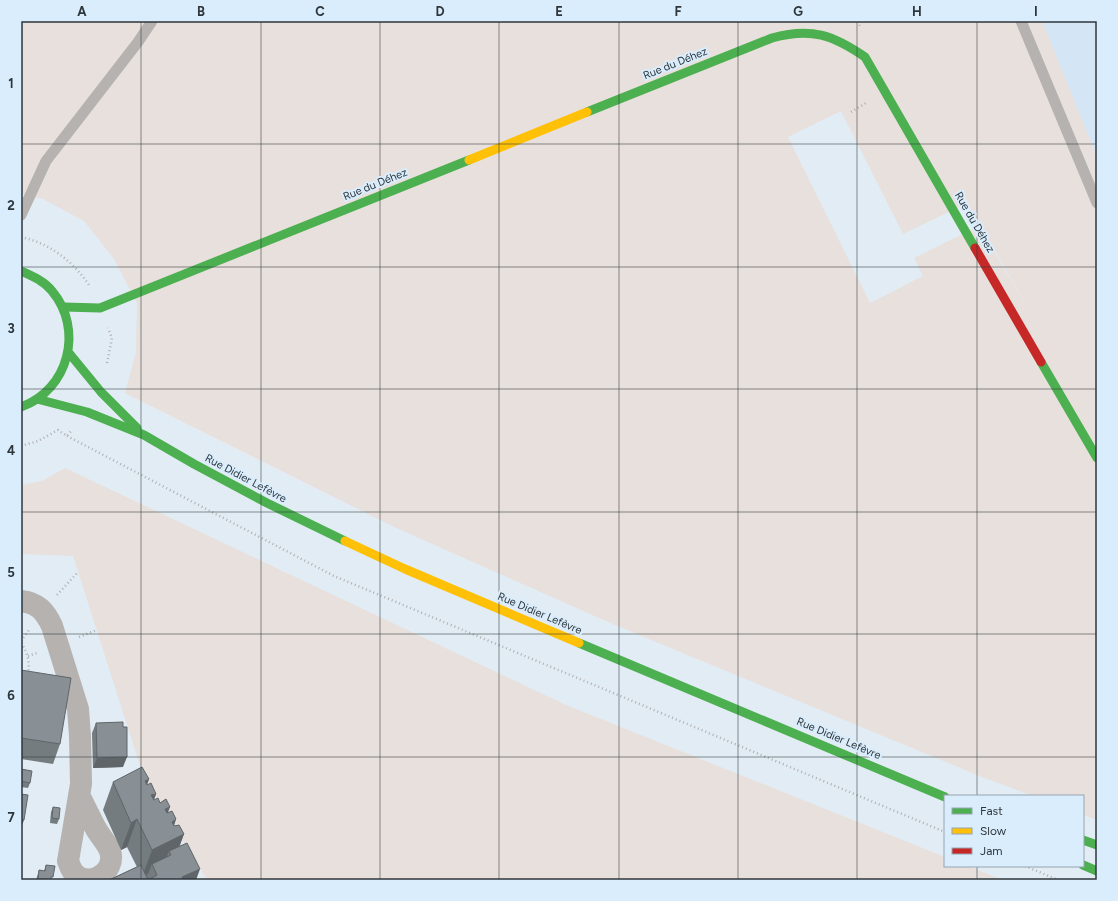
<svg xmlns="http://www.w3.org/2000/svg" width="1118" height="901" font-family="Figtree,sans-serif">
<rect width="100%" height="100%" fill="#e2ecf4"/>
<polygon fill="#d4e6f5" points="1042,21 1097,21 1097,157"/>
<g fill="#e8e0dc" fill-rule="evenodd">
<path d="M21,21H1042L1097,157V820L1083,815V796H1033L982,777L608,622L394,527L125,393L136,352L137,303L114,259L84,221L43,199L21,194ZM841,111L903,234L967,203L1045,337L979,226L914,258L923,276L870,303L788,137Z"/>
<polygon points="65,468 566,705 945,857 945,866 968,866 1003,880 207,880 144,778 73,556 21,554 21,485 42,481"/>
</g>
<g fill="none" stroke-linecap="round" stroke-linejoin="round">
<g stroke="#b0b0b1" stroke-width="2.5" stroke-dasharray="1 3" stroke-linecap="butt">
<polyline points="858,21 860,27"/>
<polyline points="851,112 866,103"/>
<path d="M21,237C49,243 73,261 89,285"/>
<polyline points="107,363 112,338 108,328"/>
<polyline points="67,436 334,576 945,832"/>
<polyline points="21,446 38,441 58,430 67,436 71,431"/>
<polyline points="57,595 78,572"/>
<polyline points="79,637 97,630"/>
<polyline points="21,641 29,630"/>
<path d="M21,643C28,653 30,663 28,675"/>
<polyline points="28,656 37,653"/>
<polyline points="1025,866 1058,880"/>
</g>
<g stroke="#b5b2b0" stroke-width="11">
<polyline points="1021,21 1097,203"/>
<polyline points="21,215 46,161 138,42 152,21"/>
</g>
<path stroke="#b5b2b0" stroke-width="22" d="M21,601C38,603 45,611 52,626L78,709L80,736L81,784L68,861C69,864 71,869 73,872C88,890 117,872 110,851C107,843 99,835 95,827C90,817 85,807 80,797"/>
<g stroke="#4caf50" stroke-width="9">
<path d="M587,112L772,38C811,27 833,35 865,57L975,248"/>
<path d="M21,271C32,276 44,281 52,291C84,329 69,390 21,407"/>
<polyline points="64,307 100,308 469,160"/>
<polyline points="69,353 101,392 137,428"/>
<polyline points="1041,362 1097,458"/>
<polyline points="37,399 87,412 144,435 194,464 267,503 345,541"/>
<polyline points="579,643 945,797"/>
<polyline points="1083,840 1097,845"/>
<polyline points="1083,865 1097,871"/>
</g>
<g stroke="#ffc107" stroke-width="9">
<polyline points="469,160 587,112"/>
<polyline points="345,541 405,569 579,643"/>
</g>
<polyline stroke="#c62828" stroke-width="9" points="975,248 1041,362"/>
</g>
<g fill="#757c80">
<polygon points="21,670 60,744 53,764 21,759"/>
<polygon points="96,723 123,767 93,768 92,733"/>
<polygon points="21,769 30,783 28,788 21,787"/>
<polygon points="149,779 147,785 156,794 154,800 160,803 167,813 176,819 174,826 184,834 179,846 196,880 109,880 137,867 127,847 121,850 103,810 113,782"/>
<polygon points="53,807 59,819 57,824 50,823 51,812"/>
<polygon points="46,865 52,880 36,880 39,870 44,871"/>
</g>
<g fill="#5f6568">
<polygon points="127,757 123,767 93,768 97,758"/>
<polygon points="149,779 139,806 145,781"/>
<polygon points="156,794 146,821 151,795"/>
<polygon points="170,807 160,834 165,809"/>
<polygon points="137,819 127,847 121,850 131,823"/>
<polygon points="176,819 168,842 184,834 174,862 169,851 163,867 152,864 148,874 142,877 152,850 172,822"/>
<polygon points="21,820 24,820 21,828"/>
<polygon points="200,869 196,880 181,880 182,877"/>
</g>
<g fill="#889095" stroke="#5f6568">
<polygon points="21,670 71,678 60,744 21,738"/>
<polygon points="123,722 123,727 127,727 127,757 97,758 96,723"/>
<polygon points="142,767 149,779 145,781 147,785 151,783 156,794 151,795 154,800 158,798 160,803 166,799 170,807 165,809 167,813 172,811 176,819 172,822 174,826 179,825 184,834 152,850 137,819 131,823 113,782"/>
<polygon points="21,769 32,771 30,783 21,781"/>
<polygon points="21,794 28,795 24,820 21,820"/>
<polygon points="53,807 60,808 59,819 52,818"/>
<polygon points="187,843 200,869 182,877 183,880 109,880 141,865 148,880 157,875 152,864 171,855 169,851"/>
<polygon points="46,865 55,866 53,877 51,877 51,880 38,880 39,870 45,871"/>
</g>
<path fill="none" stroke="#2e363b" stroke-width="1" stroke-opacity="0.55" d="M141,21V880M261,21V880M380,21V880M499,21V880M619,21V880M738,21V880M857,21V880M977,21V796M21,144H1097M21,267H1097M21,389H1097M21,512H1097M21,634H1097M21,757H1097M977,866V880"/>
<g text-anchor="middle" stroke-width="4" stroke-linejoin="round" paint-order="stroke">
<g font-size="11" fill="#2e363b" stroke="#daedfc">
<text transform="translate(675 63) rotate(-22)" y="4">Rue du Déhez</text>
<text transform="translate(375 184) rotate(-22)" y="4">Rue du Déhez</text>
<text transform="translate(975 222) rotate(60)" y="4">Rue du Déhez</text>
<text transform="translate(246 478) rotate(28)" y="4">Rue Didier Lefèvre</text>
<text transform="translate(540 613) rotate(23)" y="4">Rue Didier Lefèvre</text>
<text transform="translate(839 738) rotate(23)" y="4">Rue Didier Lefèvre</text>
</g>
</g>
<rect width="1118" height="901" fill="none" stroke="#daedfc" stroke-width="44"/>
<rect x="944" y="795" width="140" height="72" fill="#daedfc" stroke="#95a4af"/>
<rect x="952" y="808" width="20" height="6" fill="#4caf50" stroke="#95a4af"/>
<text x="980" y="815" font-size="12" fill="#2e363b">Fast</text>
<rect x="952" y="828" width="20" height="6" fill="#ffc107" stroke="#95a4af"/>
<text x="980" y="835" font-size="12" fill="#2e363b">Slow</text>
<rect x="952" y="848" width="20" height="6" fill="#c62828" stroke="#95a4af"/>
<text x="980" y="855" font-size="12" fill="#2e363b">Jam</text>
<rect x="22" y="22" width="1074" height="857" fill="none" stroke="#2e363b" stroke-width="1.5"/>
<g font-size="13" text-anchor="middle" font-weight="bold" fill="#2e363b">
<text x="82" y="16">A</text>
<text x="201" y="16">B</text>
<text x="320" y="16">C</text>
<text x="440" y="16">D</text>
<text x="559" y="16">E</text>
<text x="678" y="16">F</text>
<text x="798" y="16">G</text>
<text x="917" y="16">H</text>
<text x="1036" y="16">I</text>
<text x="11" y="88">1</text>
<text x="11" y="210">2</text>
<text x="11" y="333">3</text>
<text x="11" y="455">4</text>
<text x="11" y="577">5</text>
<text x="11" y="700">6</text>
<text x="11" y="822">7</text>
</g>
</svg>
